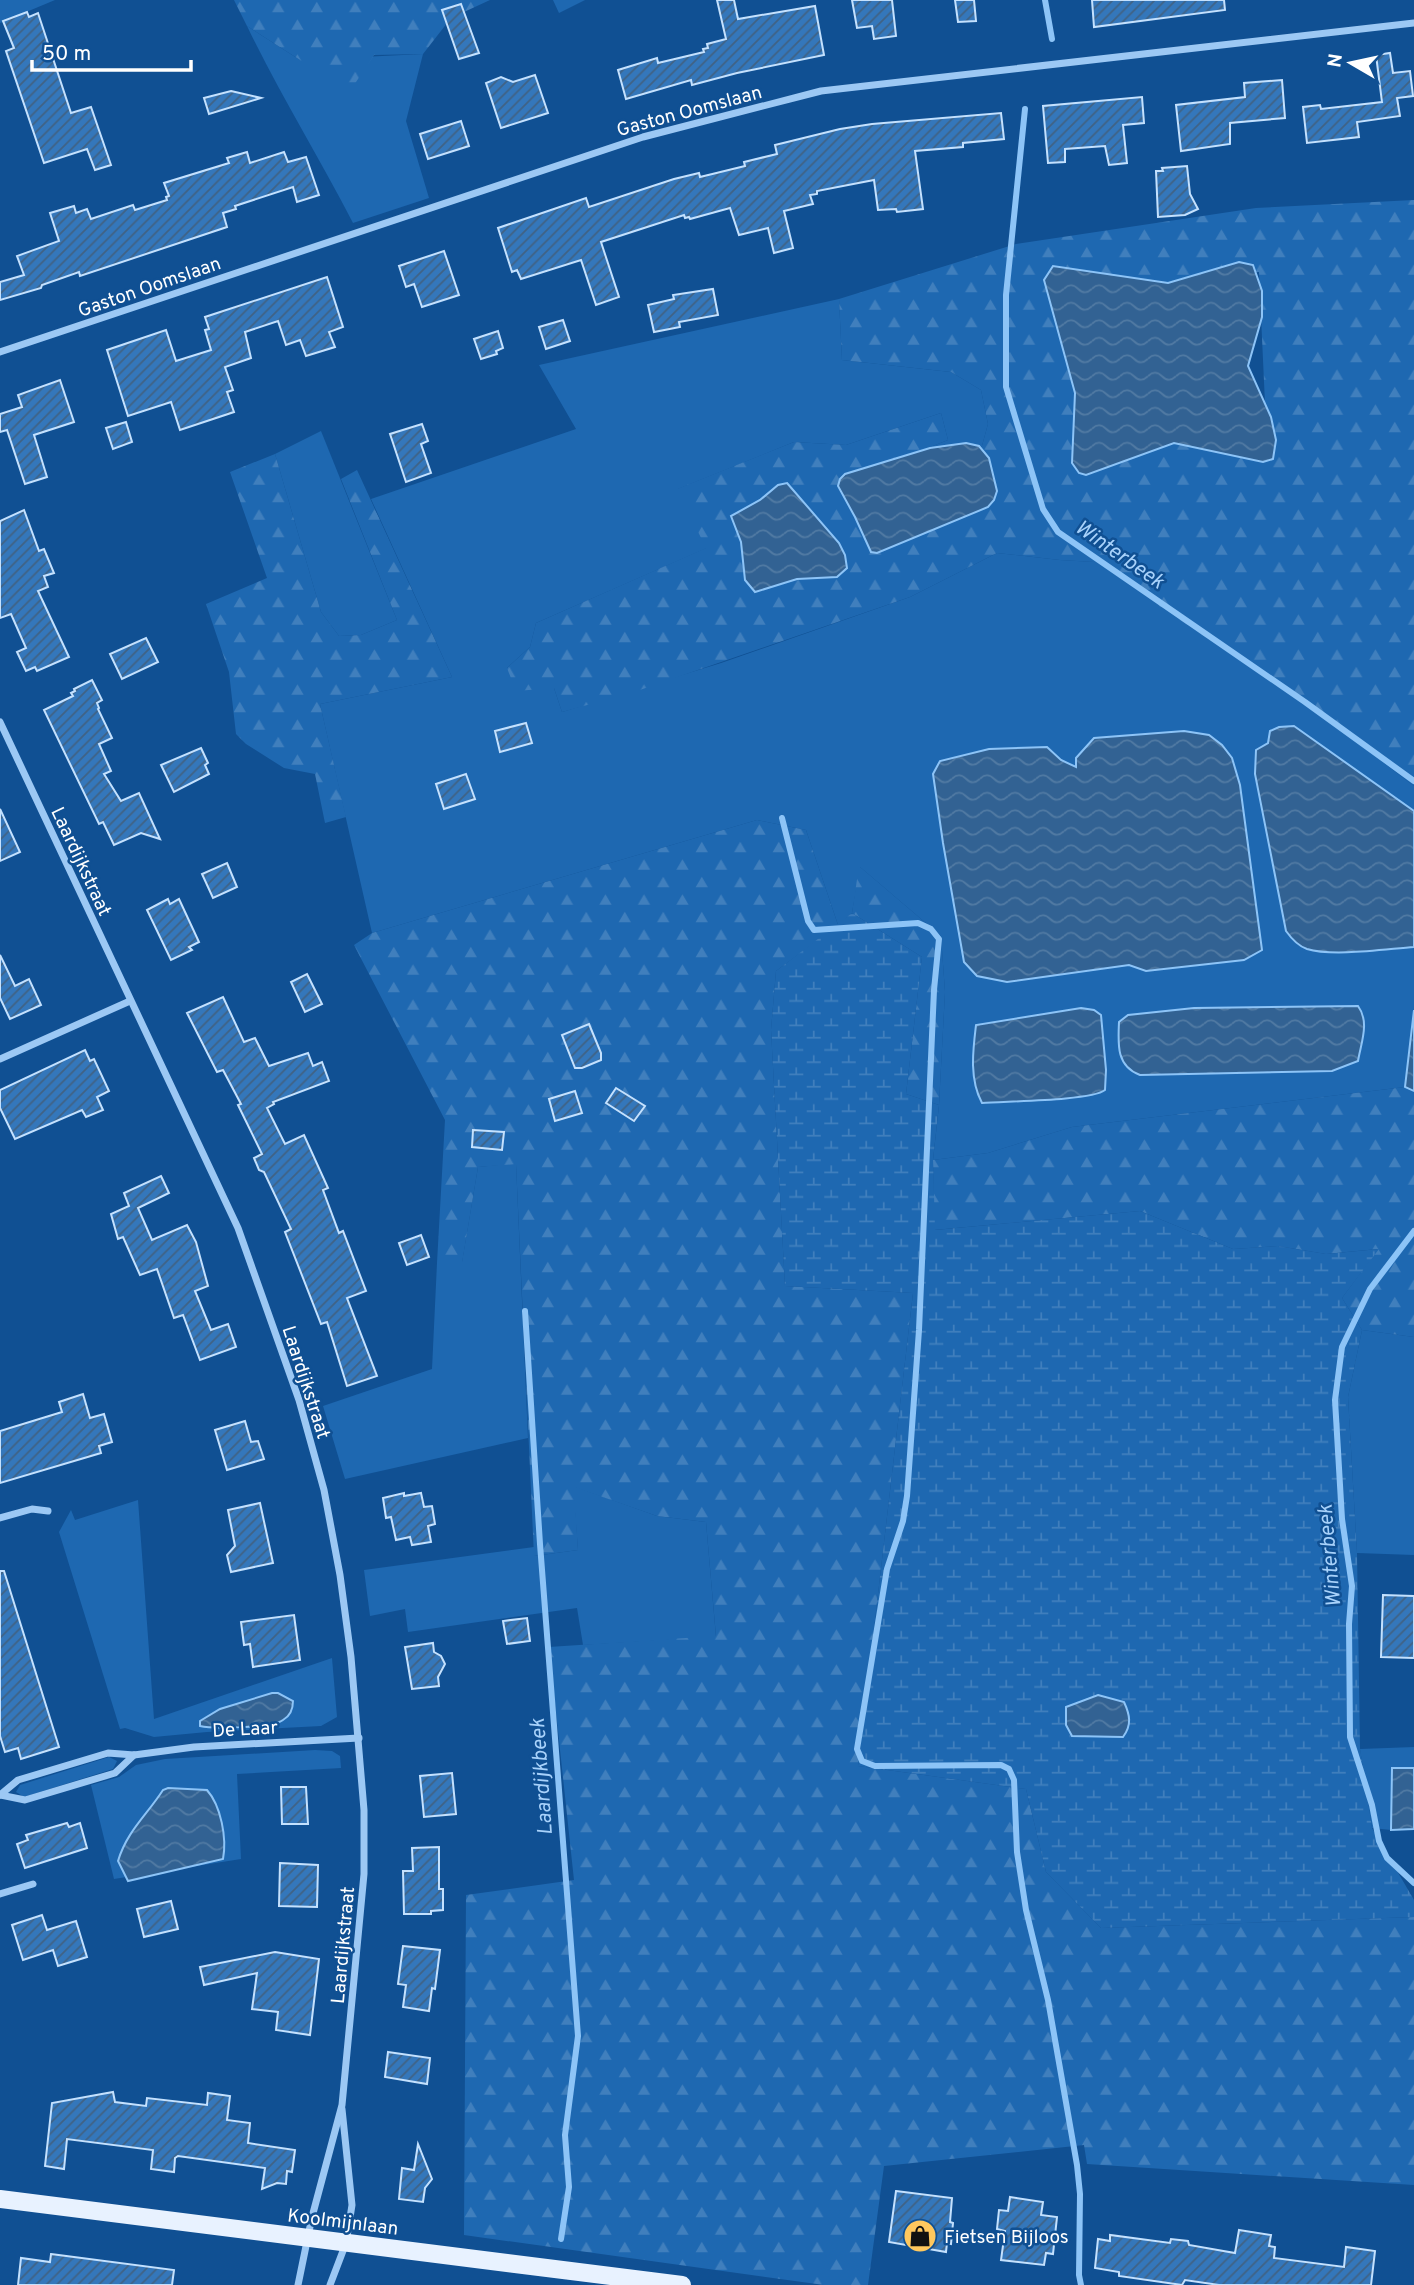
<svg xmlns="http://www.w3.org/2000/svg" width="1414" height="2285" font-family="Overpass,sans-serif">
<defs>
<pattern id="forest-firs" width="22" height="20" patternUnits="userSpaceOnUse" patternTransform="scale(1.75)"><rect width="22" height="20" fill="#1e68b1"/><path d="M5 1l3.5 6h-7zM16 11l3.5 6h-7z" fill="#407fbd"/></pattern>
<pattern id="wetland-marsh" width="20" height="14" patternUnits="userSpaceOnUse" patternTransform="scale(1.75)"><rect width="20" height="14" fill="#1e68b1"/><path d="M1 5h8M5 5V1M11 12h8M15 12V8" fill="none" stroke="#407fbd"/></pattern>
<pattern id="water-waves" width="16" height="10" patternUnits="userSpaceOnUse" patternTransform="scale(1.75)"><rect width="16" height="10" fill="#326293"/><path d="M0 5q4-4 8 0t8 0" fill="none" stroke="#517aa3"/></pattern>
<pattern id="building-hatch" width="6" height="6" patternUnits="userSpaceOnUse" patternTransform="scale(1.75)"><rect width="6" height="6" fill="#3477bb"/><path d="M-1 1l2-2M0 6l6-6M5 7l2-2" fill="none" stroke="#406284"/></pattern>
</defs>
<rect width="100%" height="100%" fill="#105093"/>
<g fill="#1e68b1">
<polygon points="0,0 55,0 0,23"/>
<path d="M247,26L300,60L423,54L406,121L429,198L353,223C319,157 279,93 247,26Z"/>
<polygon points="839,299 842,360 951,372 981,390 988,424 966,504 850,478 948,440 941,413 846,445 794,442 678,489 707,548 536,623 530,647 507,668 554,688 562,712 721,663 910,597 997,553 1060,560 1095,562 1327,719 1414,786 1414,1091 1405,1087 1072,1127 988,1153 933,1160 939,1105 945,992 941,936 860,867 852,913 838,925 806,830 757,820 372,933 320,704 452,677 371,499 576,429 539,365"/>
<polygon points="321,431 397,620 361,635 339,636 321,612 275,454"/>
<polygon points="516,1163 528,1438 345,1479 323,1406 432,1369 437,1263 462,1262 478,1167"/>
<polygon points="1362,1330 1414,1337 1414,1555 1357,1553 1348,1397"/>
<polygon points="573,1486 657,1516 706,1522 716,1637 583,1645 577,1608 408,1632 405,1609 370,1616 364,1570 534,1547 534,1556 578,1550"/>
<polygon points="138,1500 154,1719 332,1658 337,1717 321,1726 207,1732 154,1737 125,1728 120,1729 59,1532 71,1510 75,1520"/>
<polygon points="1414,1747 1414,1768 1392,1768 1391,1830 1372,1828 1360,1749"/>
<polygon points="315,1750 332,1751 340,1756 341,1768 237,1774 241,1859 114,1879 91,1785 119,1777 136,1765 165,1759"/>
<polygon points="109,1757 117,1761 113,1769 24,1797 16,1792 20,1785"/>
</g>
<g fill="url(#forest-firs)" fill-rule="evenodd">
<polygon points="234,0 490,0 451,18 423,54 374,55 352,88 300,60 247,26"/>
<polygon points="553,0 585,0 559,13"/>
<path d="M1414,200V786L1327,719L1094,562L1060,560L997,553L910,597L634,692L562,712L554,688L516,691L507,668L530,647L536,623L706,548L677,489L794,442L846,445L941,413L948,440L851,478L966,504L988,424L981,390L951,372L842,360L839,299L1016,244L1256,208ZM1259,272L1266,425L1162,444L1240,273Z"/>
<polygon points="275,454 321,612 339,636 361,635 397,620 341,479 357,470 452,677 320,704 346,817 325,823 315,774 284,768 246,744 236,734 229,672 206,604 267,578 230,472"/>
<polygon points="757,820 806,830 838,925 776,971 771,1030 785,1286 913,1293 858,1766 1026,1789 1046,1872 1101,1928 1414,1917 1414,2185 1087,2164 1084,2145 884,2166 868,2285 824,2285 464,2235 466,1895 574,1880 549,1647 716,1636 706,1522 657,1516 574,1487 578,1550 534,1556 516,1164 478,1167 462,1263 437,1263 445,1120 354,945 372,933"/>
<polygon points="859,866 941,936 945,992 939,1105 906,1094 922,957 852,913"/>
<polygon points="1405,1087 1414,1091 1414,1337 1362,1330 1342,1298 1378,1249 1326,1254 1278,1246 1233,1249 1140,1211 934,1230 933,1160 988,1153 1072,1127"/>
</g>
<polygon fill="url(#wetland-marsh)" points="852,913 922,957 906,1094 939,1105 933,1160 935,1230 1140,1211 1233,1249 1278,1246 1326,1254 1379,1249 1342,1298 1362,1330 1348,1397 1357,1553 1360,1748 1372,1828 1414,1900 1414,1917 1101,1928 1046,1872 1026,1789 858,1766 913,1293 785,1286 771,1030 776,971"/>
<g fill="url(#water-waves)" stroke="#8dc4f7" stroke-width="2">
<polygon points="1239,262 1253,265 1262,291 1262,317 1248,366 1271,417 1276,440 1273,459 1263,462 1174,443 1086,475 1079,473 1072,463 1075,393 1044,280 1053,266 1168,283"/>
<polygon points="966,443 979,446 989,458 997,491 994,500 988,507 877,553 871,552 855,517 838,486 840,479 845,474 930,448"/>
<polygon points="787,483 839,543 845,555 847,568 837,577 797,579 755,592 745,580 741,542 731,516 760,500 778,485"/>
<path d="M1294,726L1414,811V947C1386,949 1333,957 1307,949C1298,946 1291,938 1286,931L1255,774L1256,750L1268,743L1270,731L1279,727Z"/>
<polygon points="1184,731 1209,735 1222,745 1232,758 1240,785 1262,950 1244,960 1146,971 1129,965 1007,982 977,976 964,962 943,843 933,774 940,761 989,749 1047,747 1061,760 1076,767 1076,758 1094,738"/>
<path d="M1358,1006C1370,1022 1361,1043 1358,1061L1332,1071L1140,1075C1116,1066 1118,1044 1119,1022L1128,1015L1194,1008Z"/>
<path d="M1081,1008L1094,1010L1101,1015L1106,1070L1105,1090C1091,1101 1005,1101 982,1103C969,1079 973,1050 976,1025Z"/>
<polygon points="1414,1010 1414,1091 1405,1087"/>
<path d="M272,1693H278L293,1701C293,1709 290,1716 283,1720C273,1728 212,1729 200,1726V1721L220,1709Z"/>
<path d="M1098,1695L1124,1702C1130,1715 1132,1725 1123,1737L1072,1736L1066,1725V1707Z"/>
<polygon points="1392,1768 1414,1768 1414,1829 1391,1830"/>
<path d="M168,1788L207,1790C221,1806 227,1838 223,1859L128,1881L118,1861C127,1831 147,1815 163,1790Z"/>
</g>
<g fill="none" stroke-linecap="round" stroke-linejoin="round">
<g stroke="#8dc4f7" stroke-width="6">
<polyline points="1045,0 1052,39"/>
<polyline points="1025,109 1006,295 1006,387 1043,509 1058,532 1305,702 1414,781"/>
<polyline points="782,818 808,921 814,930 918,923 931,929 939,939 934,990 919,1330 907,1496 903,1521 887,1569 857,1749 862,1761 875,1766 1001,1765 1009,1769 1014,1780 1017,1852 1026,1910 1048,2000 1077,2165 1080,2194 1079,2275 1081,2285"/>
<polyline points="1414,1231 1370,1289 1342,1347 1335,1400 1342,1519 1352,1586 1349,1624 1350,1737 1372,1805 1379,1841 1387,1858 1414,1883"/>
<polyline points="525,1311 540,1544 578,2036 565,2135 569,2187 561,2239"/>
</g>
</g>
<g fill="url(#building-hatch)" stroke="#c4e1fe" stroke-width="2">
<polygon points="717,0 734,0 738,19 815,6 824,55 737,73 692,85 691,80 626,99 618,70 657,58 658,63 704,52 703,49 708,48 707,44 726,39"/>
<polygon points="852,0 892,0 896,36 874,39 872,26 857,28"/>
<polygon points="955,0 974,0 976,21 958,22"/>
<polygon points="1092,0 1224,0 1225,10 1094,27"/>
<polygon points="461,4 479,53 459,59 442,10"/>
<polygon points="27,12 29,17 38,13 71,113 91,107 111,165 95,170 87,149 44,163 6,51 14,48 3,21"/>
<polygon points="1390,53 1393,73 1410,71 1413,96 1397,98 1400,116 1357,122 1359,137 1307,143 1303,107 1320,105 1321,109 1382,102 1376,55"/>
<polygon points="535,75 548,113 501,128 486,83 501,77 513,82"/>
<polygon points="1282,80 1285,118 1230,123 1230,144 1181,151 1176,105 1245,97 1244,83"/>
<polygon points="231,91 261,98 209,114 204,98"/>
<polygon points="1142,97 1144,123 1123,125 1127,163 1109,165 1105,146 1065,149 1065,162 1048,163 1043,106"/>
<polygon points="1001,113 1004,139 963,143 963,147 915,151 923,209 897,212 896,209 878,210 874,180 817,191 817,194 810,195 813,204 784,211 793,248 774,253 768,228 739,235 730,208 690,219 689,217 685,218 684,215 601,242 619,297 596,305 581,260 521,279 517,270 512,272 498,228 586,198 589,207 674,179 699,173 700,177 745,166 744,162 777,154 775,145 840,129 872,124"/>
<polygon points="461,121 469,146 428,159 420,134"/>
<polygon points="247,152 250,163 284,152 288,162 306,157 319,195 297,202 293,187 235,206 236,209 223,213 227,227 80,276 79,272 42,285 41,288 0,300 0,282 24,275 17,256 59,241 50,213 74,206 76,213 87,209 91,219 133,205 135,210 167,200 166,197 169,196 164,183 229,163 227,158"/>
<polygon points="1187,166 1190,194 1198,209 1185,215 1158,217 1156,171 1163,171 1162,168"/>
<polygon points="444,251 459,295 422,307 414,284 406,287 399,266"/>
<polygon points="327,277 343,327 329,332 335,347 306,356 300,340 286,345 278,321 245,332 251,358 225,367 233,390 227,392 234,412 180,430 171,402 128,416 107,350 166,330 176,361 211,350 205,330 209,329 205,317"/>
<polygon points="713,289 718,315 679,322 680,327 654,332 648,305 674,299 673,295"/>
<polygon points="563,320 570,341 546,349 539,327"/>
<polygon points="498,331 503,348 496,351 497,354 481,359 474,339"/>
<polygon points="60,380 74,422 34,435 47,477 25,484 7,430 0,432 0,414 22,407 18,395"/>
<polygon points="126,422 132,442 113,449 106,428"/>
<polygon points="422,424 428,441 421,444 431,473 406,482 390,434"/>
<polygon points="24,510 39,551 44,549 54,573 44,576 48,587 38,591 69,657 37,671 35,667 26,671 17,652 26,648 11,614 0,618 0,521"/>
<polygon points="146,638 158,662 122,679 110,654"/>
<polygon points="92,680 102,700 97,703 99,708 98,709 112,738 99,744 111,771 104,774 121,801 139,793 160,839 141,833 114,845 103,822 99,824 44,710 73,696 71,693 75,691 74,689"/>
<polygon points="526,723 532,743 500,752 495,731"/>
<polygon points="201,748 208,763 205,765 209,774 174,792 161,765"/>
<polygon points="466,774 475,799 444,809 436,784"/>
<polygon points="0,809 20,852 0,861"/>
<polygon points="227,863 237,887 213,898 202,874"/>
<polygon points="168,899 170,904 179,899 199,942 189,947 192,950 171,960 147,910"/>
<polygon points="0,955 15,986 29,979 41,1005 10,1019 0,998"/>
<polygon points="307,974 322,1004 305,1012 291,982"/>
<polygon points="223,997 244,1042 255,1038 269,1066 308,1053 313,1066 322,1062 329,1081 273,1102 274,1104 267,1108 285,1144 304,1135 328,1188 323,1190 339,1233 343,1231 366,1291 347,1298 377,1376 347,1386 327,1322 321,1324 285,1232 291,1229 264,1172 259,1170 254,1158 262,1154 238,1105 241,1104 223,1070 217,1072 187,1013"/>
<polygon points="589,1024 601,1053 601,1060 582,1068 575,1068 562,1035"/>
<polygon points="85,1050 90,1061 94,1059 109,1091 97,1097 103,1110 86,1117 82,1110 15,1139 0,1108 0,1090"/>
<polygon points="616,1088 645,1106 634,1121 606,1103"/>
<polygon points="575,1091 582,1113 555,1121 549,1099"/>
<polygon points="473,1130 504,1132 502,1150 472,1147"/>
<polygon points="161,1176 169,1193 138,1208 152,1240 187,1225 196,1242 208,1286 195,1291 211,1330 228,1324 236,1347 200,1360 183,1315 174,1318 157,1269 140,1275 123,1237 118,1239 111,1214 129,1206 124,1193"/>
<polygon points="421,1235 429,1257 407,1265 399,1243"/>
<polygon points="83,1394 90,1418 104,1414 112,1442 99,1446 101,1453 0,1483 0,1431 62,1412 59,1402"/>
<polygon points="245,1421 251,1442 258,1441 264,1459 227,1470 215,1430"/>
<polygon points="404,1493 404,1496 421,1493 424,1507 432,1506 435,1524 428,1526 431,1542 412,1545 410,1537 396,1540 391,1517 386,1518 383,1498"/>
<polygon points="260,1503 273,1563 231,1572 227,1555 235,1546 228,1510"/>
<polygon points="0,1571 4,1571 59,1747 21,1759 18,1748 5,1752 0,1736"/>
<polygon points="1383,1595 1414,1596 1414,1658 1381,1657"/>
<polygon points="294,1615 300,1660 253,1667 250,1644 244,1645 241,1622"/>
<polygon points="527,1618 530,1641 507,1644 503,1621"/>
<polygon points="433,1643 434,1652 441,1656 445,1664 438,1677 439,1686 412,1689 405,1647"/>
<polygon points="452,1773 456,1814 424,1817 420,1776"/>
<polygon points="281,1787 306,1787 308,1824 282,1824"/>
<polygon points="67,1823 69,1827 80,1823 87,1848 25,1868 17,1844 28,1840 26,1835"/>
<polygon points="439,1847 439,1889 443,1889 443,1910 431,1911 431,1914 404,1914 403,1871 413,1871 412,1848"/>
<polygon points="280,1863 318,1865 317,1907 279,1906"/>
<polygon points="171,1901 178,1929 144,1937 137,1909"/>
<polygon points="42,1915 47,1930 76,1921 87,1957 58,1966 53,1950 23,1960 12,1925"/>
<polygon points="403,1946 440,1950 435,1989 432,1988 429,2011 403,2007 406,1985 398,1984"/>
<polygon points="275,1952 319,1959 310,2035 276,2030 278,2012 252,2009 257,1973 204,1985 200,1967"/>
<polygon points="388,2052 430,2058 427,2084 385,2077"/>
<polygon points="113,2092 115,2102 146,2106 147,2098 207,2105 208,2093 230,2096 227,2120 250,2123 248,2143 295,2150 292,2172 287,2171 286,2184 277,2183 262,2189 265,2168 178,2156 175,2158 174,2172 151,2169 153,2150 67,2139 64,2169 45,2166 52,2103"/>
<polygon points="418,2144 432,2179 425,2188 423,2202 399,2199 402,2168 414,2170"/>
<polygon points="896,2191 952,2198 950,2222 953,2223 951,2244 947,2243 946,2252 889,2242"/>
<polygon points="1010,2197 1043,2202 1041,2215 1057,2217 1053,2254 1046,2253 1044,2265 1001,2260 1005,2231 997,2229 999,2210 1008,2211"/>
<polygon points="1239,2230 1271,2235 1269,2246 1275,2247 1274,2258 1344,2267 1346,2247 1375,2251 1371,2285 1219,2285 1185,2280 1182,2285 1119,2276 1119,2272 1095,2268 1098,2239 1110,2241 1110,2235 1170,2243 1171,2239 1188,2241 1189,2245 1235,2253"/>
<polygon points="51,2254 174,2270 172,2285 18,2285 21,2258 50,2262"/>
</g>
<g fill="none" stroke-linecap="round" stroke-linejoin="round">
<g stroke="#9cc8f4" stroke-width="7">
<polyline points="0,352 643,137 821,91 1414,23"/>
<polyline points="0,722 238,1228 299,1400 324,1490 340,1575 351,1657 364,1810 364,1874 342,2105 312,2217 298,2285"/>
<polyline points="0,1059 130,1001"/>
<polyline points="0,1518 32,1509 48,1511"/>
<polyline points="0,1795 18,1780 108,1753 134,1755 194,1747 359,1738"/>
<polyline points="0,1795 25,1800 115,1773 134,1755"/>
<polyline points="0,1894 33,1884"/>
<polyline points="330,2285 346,2243 352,2205 342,2109"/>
</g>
<polyline stroke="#e8f2ff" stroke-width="18" points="0,2199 682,2285"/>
</g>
<defs>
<symbol id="shop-disc" viewBox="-11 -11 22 22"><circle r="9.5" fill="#ffc85e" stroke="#105093"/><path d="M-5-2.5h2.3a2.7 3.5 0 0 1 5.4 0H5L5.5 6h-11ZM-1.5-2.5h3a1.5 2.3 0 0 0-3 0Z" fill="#111"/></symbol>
</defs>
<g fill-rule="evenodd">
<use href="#shop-disc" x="901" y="2217" width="38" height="38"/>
</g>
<g text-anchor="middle" stroke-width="5" stroke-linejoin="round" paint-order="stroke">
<g font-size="19" fill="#fff" stroke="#105093">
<text transform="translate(689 110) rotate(-15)" y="7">Gaston Oomslaan</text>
<text transform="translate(149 286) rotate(-19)" y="7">Gaston Oomslaan</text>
<text transform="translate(82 861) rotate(65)" y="7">Laardijkstraat</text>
<text transform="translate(307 1382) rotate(72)" y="7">Laardijkstraat</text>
<text transform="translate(245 1728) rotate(-3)" y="7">De Laar</text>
<text transform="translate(342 1945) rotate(-85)" y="7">Laardijkstraat</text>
<text transform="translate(343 2221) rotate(7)" y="7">Koolmijnlaan</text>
</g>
<g font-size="19" fill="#fff" stroke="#105093" text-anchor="start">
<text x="944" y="2243">Fietsen Bijloos</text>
</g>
<g font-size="21" font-style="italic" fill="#a8d2fb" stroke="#105093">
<text transform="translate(1120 554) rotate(35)" y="7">Winterbeek</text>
<text transform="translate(1329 1556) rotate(-95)" y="7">Winterbeek</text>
<text transform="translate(541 1777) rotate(-94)" y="7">Laardijkbeek</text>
</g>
</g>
<g transform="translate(1351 63) rotate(279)" stroke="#105093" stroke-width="5" paint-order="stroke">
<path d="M0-5L12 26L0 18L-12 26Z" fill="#ffffff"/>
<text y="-10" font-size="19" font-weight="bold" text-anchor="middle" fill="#ffffff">N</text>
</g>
<path d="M32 60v10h159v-10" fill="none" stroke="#ffffff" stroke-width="3.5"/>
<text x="42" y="60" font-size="21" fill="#ffffff" stroke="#105093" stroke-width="5" paint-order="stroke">50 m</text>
</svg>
